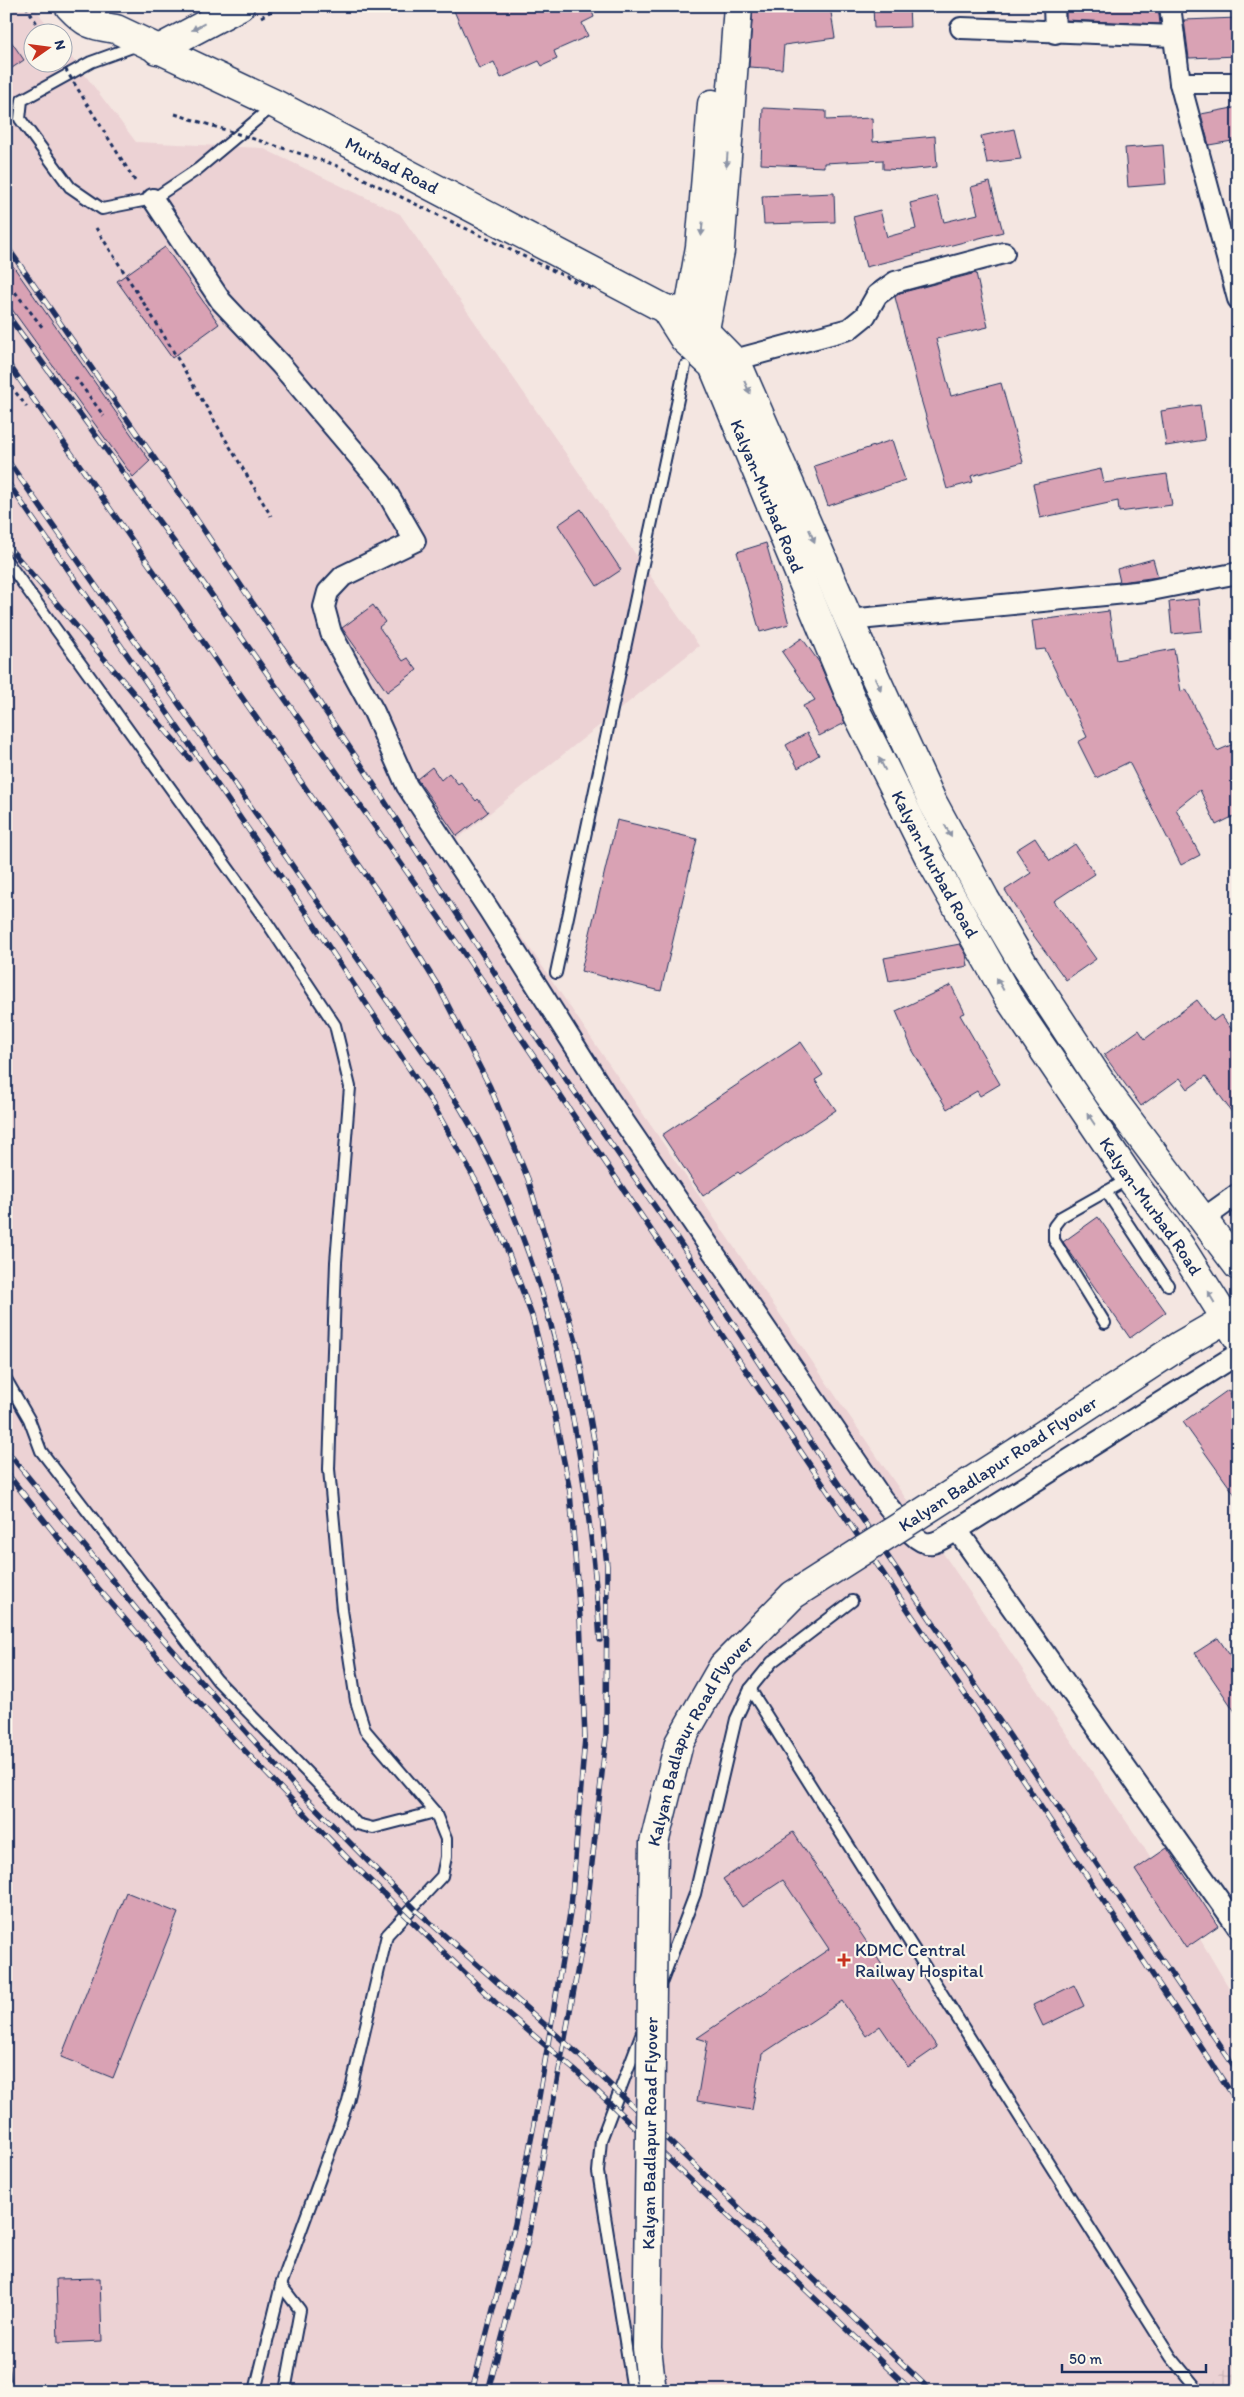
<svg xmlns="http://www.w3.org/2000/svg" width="1244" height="2397" font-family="Itim,sans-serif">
<defs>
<pattern id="industrial-grid" width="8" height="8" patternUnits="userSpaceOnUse" patternTransform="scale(1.25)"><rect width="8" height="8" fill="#ecd2d4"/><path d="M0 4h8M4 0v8" fill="none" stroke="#cab5b8"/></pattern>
</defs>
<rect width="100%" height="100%" fill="#f4e6e1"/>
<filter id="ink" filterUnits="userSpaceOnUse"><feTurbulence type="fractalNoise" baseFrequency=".02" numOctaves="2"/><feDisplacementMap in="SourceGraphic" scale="10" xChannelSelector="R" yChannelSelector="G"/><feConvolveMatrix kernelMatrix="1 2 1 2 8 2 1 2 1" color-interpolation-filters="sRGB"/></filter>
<g filter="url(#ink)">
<polygon fill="#ecd2d4" points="6,6 33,6 53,32 32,32 32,62 62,62 63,46 136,142 262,148 400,214 699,646 456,840 1156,1865 1238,2003 1238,2391 6,2391"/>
<polygon fill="url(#industrial-grid)" points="1238,2356 1238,2391 1206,2391"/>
<g fill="#d9a2b4" stroke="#1b2f5e">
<polygon points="452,6 590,6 594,17 582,23 588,36 554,51 557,59 542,66 539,61 501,78 494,62 479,69"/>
<polygon points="753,6 830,6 835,38 784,45 782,69 749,67"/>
<polygon points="873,6 909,6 910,27 874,28"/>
<polygon points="1066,6 1158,6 1160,24 1066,20"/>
<polygon points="1238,18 1238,56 1189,58 1184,20"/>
<polygon points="6,34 24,60 6,72"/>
<polygon points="1238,107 1238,140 1209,145 1201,114"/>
<polygon points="763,108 826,111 826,120 872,118 873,142 935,136 937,167 905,170 883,169 883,160 824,163 824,167 761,164"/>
<polygon points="1014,129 1021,159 987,163 981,136"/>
<polygon points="1163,145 1166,184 1128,187 1125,148"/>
<polygon points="990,182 1003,232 866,267 853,217 880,210 887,237 916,229 910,203 937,196 944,222 978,214 971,187"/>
<polygon points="834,193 835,222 764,224 762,196"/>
<polygon points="165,247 219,324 172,358 117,281"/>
<polygon points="6,256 150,461 133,477 6,301"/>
<polygon points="976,273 988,327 936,339 951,396 1001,383 1023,462 971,476 973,482 947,489 920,396 895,297 900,293"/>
<polygon points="1200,405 1205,440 1166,446 1161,411"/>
<polygon points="892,440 905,480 828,506 814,466"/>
<polygon points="1101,469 1104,483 1167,474 1172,505 1119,512 1118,501 1040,518 1033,484"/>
<polygon points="581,509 621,570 597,586 558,525"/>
<polygon points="766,543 789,624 760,632 737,552"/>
<polygon points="1153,559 1158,577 1120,582 1117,569"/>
<polygon points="1199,599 1202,631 1172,634 1169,602"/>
<polygon points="373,605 385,622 379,627 403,661 408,658 417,670 387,692 342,628"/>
<polygon points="1109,611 1116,660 1174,649 1181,692 1186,689 1217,751 1238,742 1238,778 1231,781 1238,794 1238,814 1216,825 1200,790 1176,809 1200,855 1181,865 1129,762 1096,778 1078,742 1087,737 1045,649 1036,650 1032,621"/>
<polygon points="802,638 819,662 845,723 819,736 803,706 815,700 782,652"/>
<polygon points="807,733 819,755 798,768 786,745"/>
<polygon points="432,767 441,780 449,773 458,784 461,782 476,801 478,799 488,812 457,836 417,779"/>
<polygon points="617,820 697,839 661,991 581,971"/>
<polygon points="1035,838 1050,861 1075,844 1095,874 1054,901 1096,959 1066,980 1031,932 1005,890 1031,873 1016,850"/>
<polygon points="960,944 966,954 968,966 889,981 884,958"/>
<polygon points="951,985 965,1013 960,1015 1000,1084 980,1096 977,1091 947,1109 913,1051 896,1011"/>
<polygon points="1197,1000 1213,1021 1221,1015 1238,1038 1238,1121 1206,1076 1188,1089 1180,1078 1141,1106 1104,1055 1139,1030 1145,1039"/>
<polygon points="801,1042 823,1075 815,1080 836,1110 740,1174 738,1172 703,1196 662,1135"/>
<polygon points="1098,1217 1166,1312 1130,1338 1063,1242"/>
<polygon points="1228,1390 1238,1404 1238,1499 1183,1422"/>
<polygon points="1218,1638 1238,1667 1238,1716 1195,1653"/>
<polygon points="793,1832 937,2047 908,2067 880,2026 866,2036 842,2001 762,2054 752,2110 697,2101 707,2041 697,2038 829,1949 783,1880 742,1907 723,1879"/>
<polygon points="1167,1848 1218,1926 1186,1948 1135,1870"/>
<polygon points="126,1892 178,1913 113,2078 61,2057"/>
<polygon points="1074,1985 1084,2006 1043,2026 1033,2005"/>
<polygon points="100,2278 102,2341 58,2343 56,2279"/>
</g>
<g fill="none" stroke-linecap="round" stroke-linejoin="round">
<defs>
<g id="lane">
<polyline points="138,45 91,62 22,100 20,119 70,187 102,209 153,199 198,169 273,106"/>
<polyline points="6,560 264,918 335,1025 350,1087 336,1262 329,1469 342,1610 356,1701 365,1730 435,1812 446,1839 446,1857 442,1876 387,1935 348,2102 281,2285 255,2391"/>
<polyline points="556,973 685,366"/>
<polyline points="1106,1191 1168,1285"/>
<polyline points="1105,1323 1054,1240 1054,1226 1061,1217 1130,1178"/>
<polyline points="6,1379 29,1419 41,1451 217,1680 357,1824 373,1828 435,1812"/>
<polyline points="750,1689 1171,2357 1199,2391"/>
<polyline points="662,1981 695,1894 736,1719 750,1689 772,1662 852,1601"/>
<polyline points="281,2285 300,2310 285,2391"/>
<polyline points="633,2391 598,2172 601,2140 642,2032"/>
</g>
<g id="street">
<polyline points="1054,6 1055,33"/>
<polyline points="1170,6 1180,83 1238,299"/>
<polyline points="961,28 1174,36"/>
<polyline points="1180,83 1238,83"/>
<path d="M153,199L221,301L281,365L382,484L415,541L343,576L328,592L324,607L331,633L374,712L407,786L489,910L607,1097L882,1499C892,1510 916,1547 932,1543C940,1542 949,1534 957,1530L1238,1354"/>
<polyline points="723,363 849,329 865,316 877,295 895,282 1004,253"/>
<polyline points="849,620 1146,591 1238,573"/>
<polyline points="1203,1219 1238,1194"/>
<polyline points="957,1530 1238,1927"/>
</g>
<g id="secondary">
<path id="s1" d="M69,6C87,25 91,25 116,29L275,104L665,309"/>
<polyline points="157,50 240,6"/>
</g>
<g id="primary">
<path id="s2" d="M665,309L684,339L713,366L858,715L929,857L1008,997L1130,1178L1180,1246L1238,1338"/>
<polyline points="665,309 686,312 738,365 849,620 932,801 985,899 1024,965 1108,1093 1238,1266"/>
<polyline points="689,310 700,247 712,104"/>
<polyline points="702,345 720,251 738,6"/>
<polyline points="1020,1450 1179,1346 1238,1312"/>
</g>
</defs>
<use href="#lane" stroke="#1b2f5e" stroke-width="14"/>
<use href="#street" stroke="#1b2f5e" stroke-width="24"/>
<use href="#secondary" stroke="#1b2f5e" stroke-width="31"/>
<use href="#primary" stroke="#1b2f5e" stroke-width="31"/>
<g stroke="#1b2f5e" stroke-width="3" stroke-dasharray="4 4" stroke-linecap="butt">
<polyline points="26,6 42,32"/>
<polyline points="261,17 275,9 275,6"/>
<polyline points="96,228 157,324 271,516"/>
<polyline points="15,292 43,328"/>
<polyline points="75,377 104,416"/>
<polyline points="6,380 27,407"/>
</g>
<use href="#lane" stroke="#fbf7ec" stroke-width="10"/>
<use href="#street" stroke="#fbf7ec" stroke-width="20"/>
<use href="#secondary" stroke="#fbf7ec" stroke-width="28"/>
<use href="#primary" stroke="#fbf7ec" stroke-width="28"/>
<defs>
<g id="rail">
<polyline points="6,245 191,511 364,769 528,1025 677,1238 827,1467 1238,2072"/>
<polyline points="6,313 185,557 457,943 1027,1786 1238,2103"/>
<polyline points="6,360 390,909 438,986 490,1087 528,1179 577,1345 595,1446 607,1566 606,1737 584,1935 527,2244 488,2391"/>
<path d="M6,458L426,1056C438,1074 450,1091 461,1109C555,1265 589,1461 600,1640"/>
<polyline points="6,480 309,917 432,1103 477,1183 505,1244 532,1316 546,1370 570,1492 580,1618 585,1738 571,1907 538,2103 515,2224 472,2391"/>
<polyline points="6,544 190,759"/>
<polyline points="6,1450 137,1610 298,1790 416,1910 579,2055 931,2391"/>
<polyline points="6,1472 98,1588 180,1683 353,1864 498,2005 578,2073 912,2391"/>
<polyline points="6,2359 11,2391"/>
</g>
</defs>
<use href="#rail" stroke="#1b2f5e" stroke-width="5.5"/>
<use href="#rail" stroke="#fbf7ec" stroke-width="4" stroke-dasharray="11" stroke-linecap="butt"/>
<defs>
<g id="primary-bridge">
<path id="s3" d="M652,2391L647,2348L654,1843L679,1743L723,1666L793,1595L1020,1450"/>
</g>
</defs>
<use href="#primary-bridge" stroke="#1b2f5e" stroke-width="31" stroke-linecap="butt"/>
<g stroke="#1b2f5e" stroke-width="3" stroke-dasharray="4 4" stroke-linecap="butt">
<polyline points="61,62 135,181"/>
<polyline points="175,114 333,164 591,289"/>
</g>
<use href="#primary-bridge" stroke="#fbf7ec" stroke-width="28"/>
</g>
<defs><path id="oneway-solid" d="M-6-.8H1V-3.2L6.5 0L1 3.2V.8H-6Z" transform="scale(1.25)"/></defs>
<g fill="#8b93a5">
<use href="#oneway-solid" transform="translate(198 27) rotate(152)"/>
<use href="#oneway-solid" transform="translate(727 160) rotate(94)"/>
<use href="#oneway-solid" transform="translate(702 229) rotate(95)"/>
<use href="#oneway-solid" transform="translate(747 387) rotate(66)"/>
<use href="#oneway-solid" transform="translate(812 536) rotate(66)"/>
<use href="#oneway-solid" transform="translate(878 684) rotate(65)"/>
<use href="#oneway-solid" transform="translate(882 764) rotate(-117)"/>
<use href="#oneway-solid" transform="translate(948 831) rotate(62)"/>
<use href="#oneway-solid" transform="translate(1000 984) rotate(-119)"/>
<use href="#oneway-solid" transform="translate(1091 1119) rotate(-124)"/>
<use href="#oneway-solid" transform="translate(1211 1297) rotate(-121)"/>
</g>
</g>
<path fill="#c8321e" stroke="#fbf7ec" stroke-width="2" d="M841.5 1952.5h5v5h5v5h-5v5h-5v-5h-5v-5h5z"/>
<g text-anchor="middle" stroke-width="4.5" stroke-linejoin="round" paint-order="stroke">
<g font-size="18" fill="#1b2f5e" stroke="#fbf7ec">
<text dy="6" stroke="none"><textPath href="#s1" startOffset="362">Murbad Road</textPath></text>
<text dy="6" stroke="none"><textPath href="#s2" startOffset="216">Kalyan-Murbad Road</textPath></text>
<text dy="6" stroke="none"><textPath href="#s2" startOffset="621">Kalyan-Murbad Road</textPath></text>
<text dy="6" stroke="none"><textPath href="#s2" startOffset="1026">Kalyan-Murbad Road</textPath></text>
<text transform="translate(998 1464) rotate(-33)" y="6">Kalyan Badlapur Road Flyover</text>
<text dy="6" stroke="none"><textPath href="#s3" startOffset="662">Kalyan Badlapur Road Flyover</textPath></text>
<text dy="6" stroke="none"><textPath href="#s3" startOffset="258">Kalyan Badlapur Road Flyover</textPath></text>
</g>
<g font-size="18" fill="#1b2f5e" stroke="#fbf7ec" text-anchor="start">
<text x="855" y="1956">KDMC Central<tspan x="855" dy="21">Railway Hospital</tspan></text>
</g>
</g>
<rect width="1244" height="2397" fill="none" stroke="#fbf7ec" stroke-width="25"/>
<rect x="12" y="12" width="1219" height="2372" fill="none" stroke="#1b2f5e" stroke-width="2" filter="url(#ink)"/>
<g transform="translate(48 48) rotate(76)"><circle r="24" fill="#fbf7ec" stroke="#a1a7b3"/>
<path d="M0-4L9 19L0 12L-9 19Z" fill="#c8321e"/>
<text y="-8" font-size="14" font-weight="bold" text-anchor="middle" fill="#1b2f5e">N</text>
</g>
<path d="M1062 2364v8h144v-8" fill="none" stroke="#1b2f5e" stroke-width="2.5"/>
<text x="1069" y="2364" font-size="15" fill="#1b2f5e" stroke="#fbf7ec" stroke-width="4" paint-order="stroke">50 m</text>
</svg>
